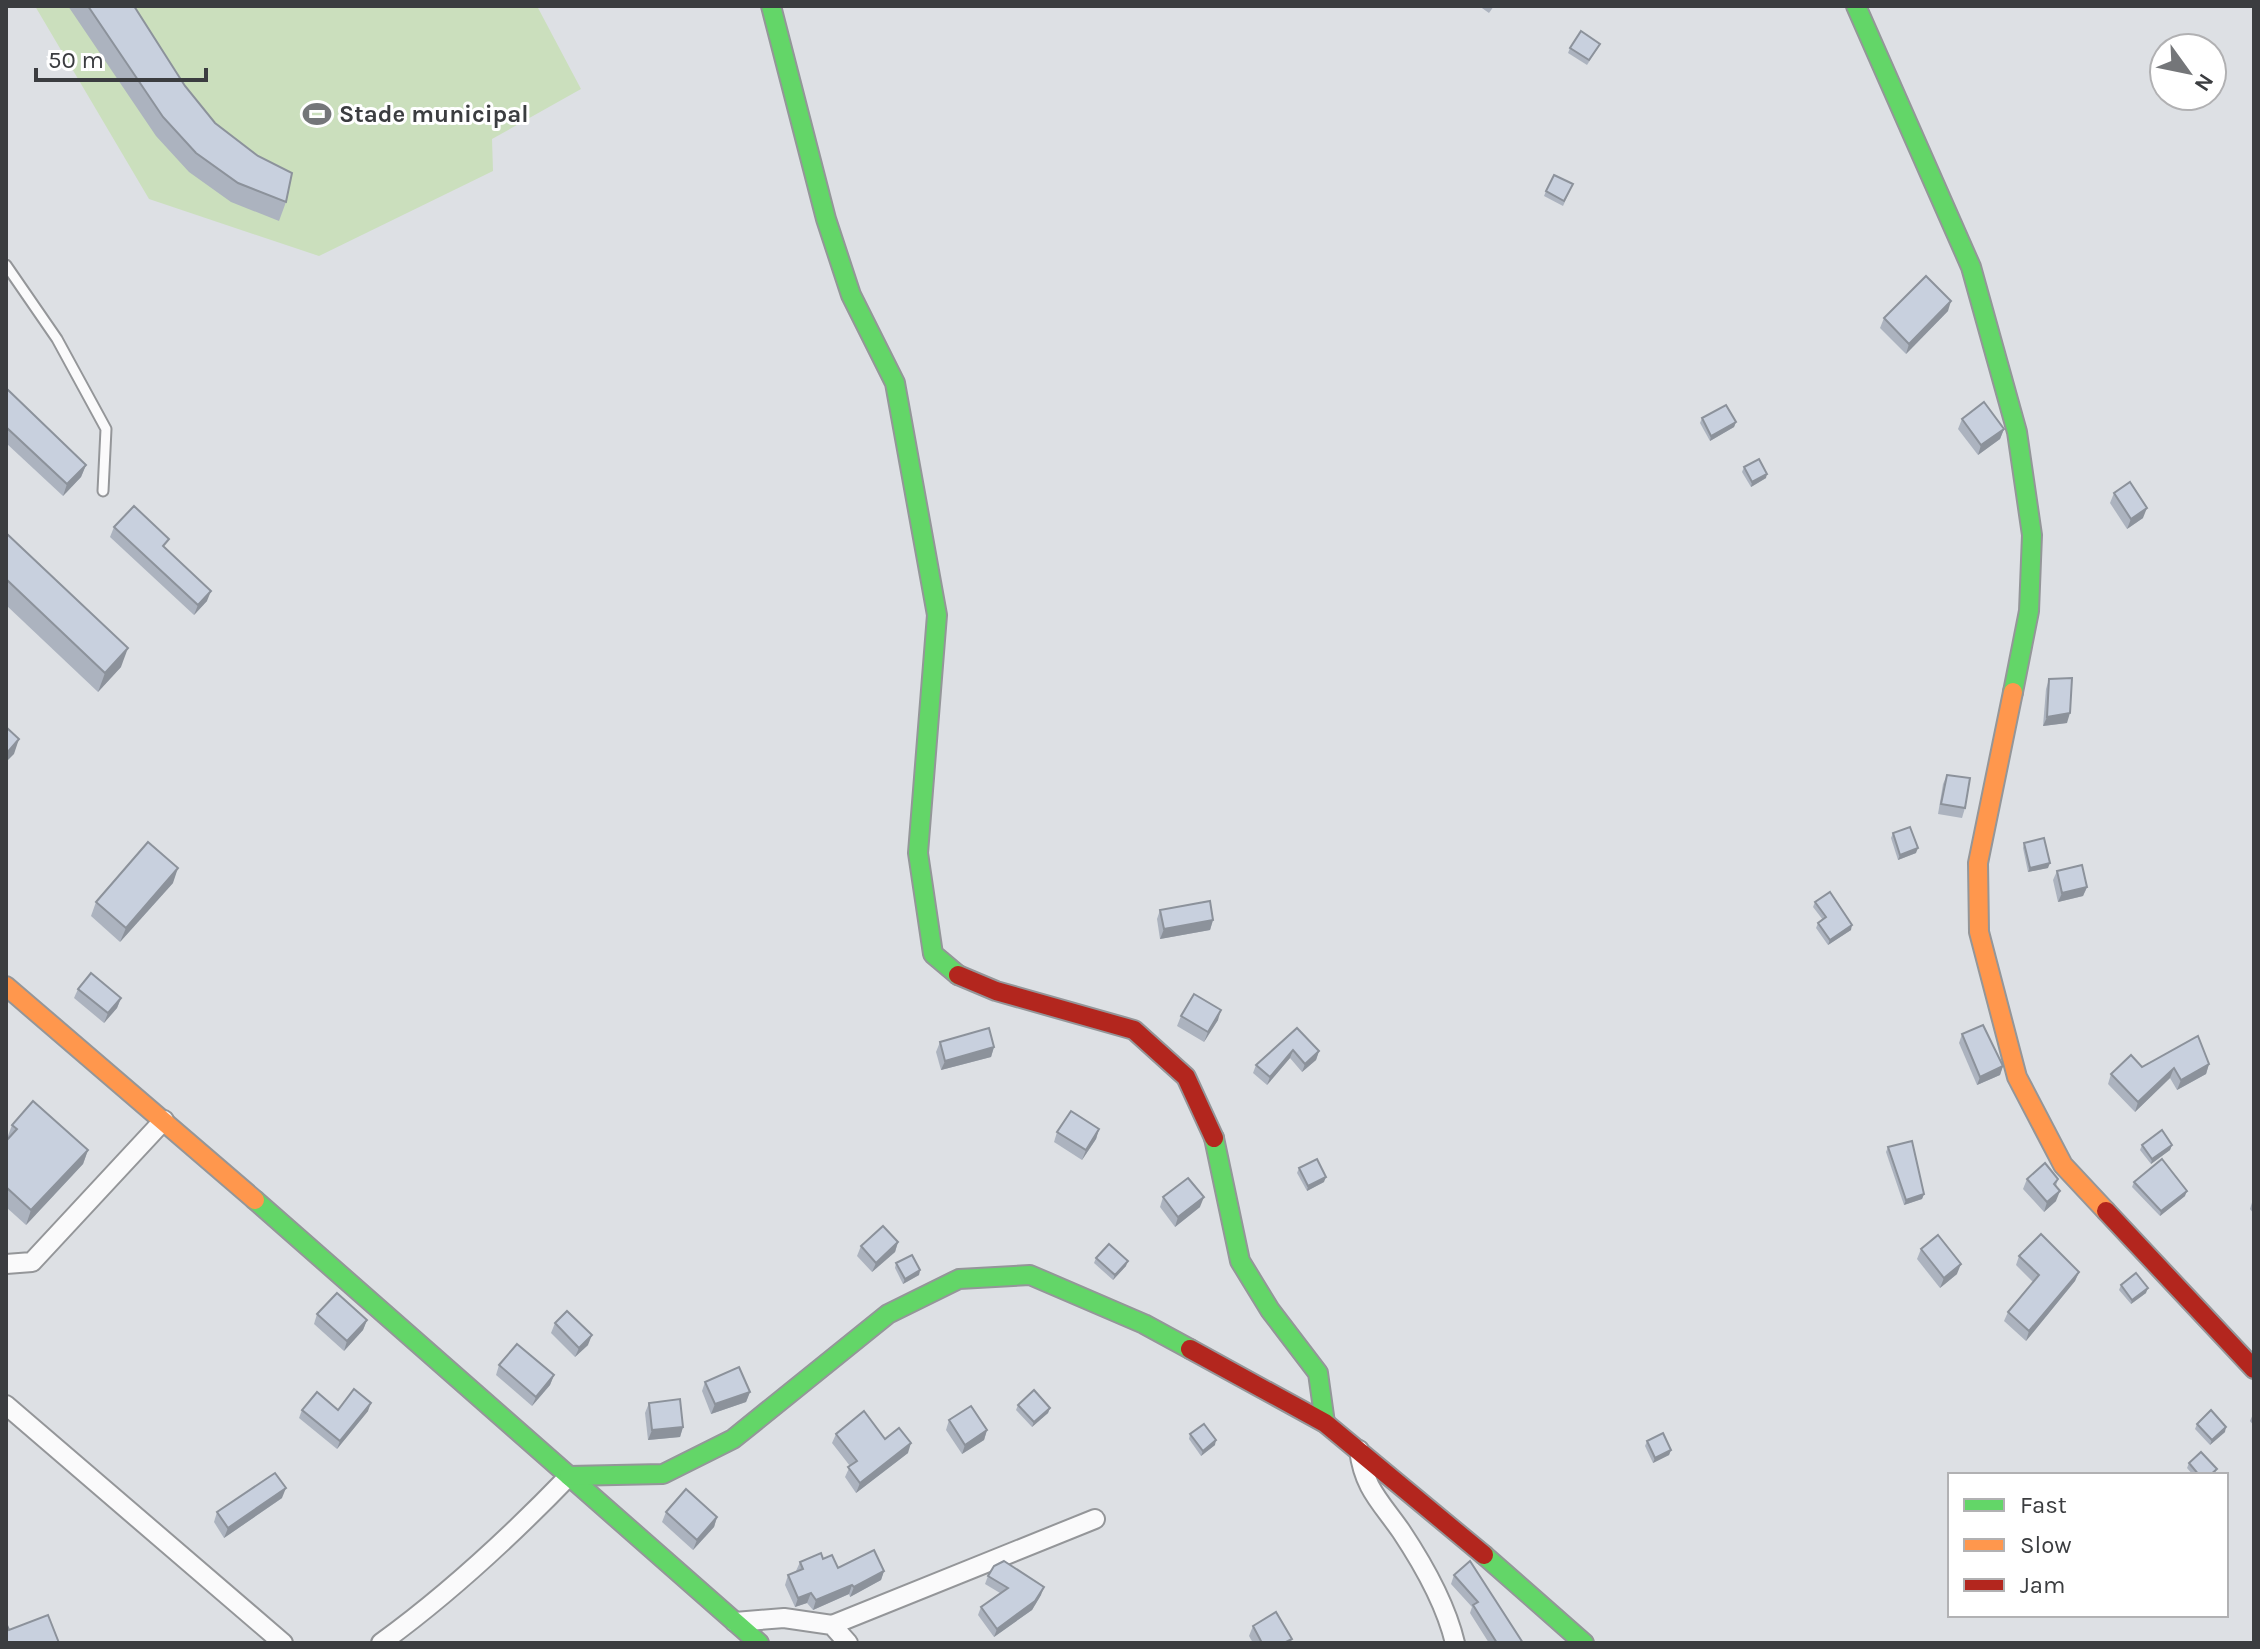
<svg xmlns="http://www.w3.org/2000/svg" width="2260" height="1649" font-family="Karla,sans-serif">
<rect width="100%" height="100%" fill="#dde0e4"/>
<polygon fill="#cbdfbd" points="35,6 537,6 581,89 492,139 493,171 319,256 149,199"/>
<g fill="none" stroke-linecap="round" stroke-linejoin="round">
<defs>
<polyline id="lane" points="6,265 57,339 106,429 103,491"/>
<g id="street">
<polyline points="6,1264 32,1262 164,1120"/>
<polyline points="6,1405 283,1643"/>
<path d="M1359,1450C1364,1488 1380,1501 1401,1531C1423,1564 1446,1605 1455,1643"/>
<polyline points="735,1622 784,1618 832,1625 848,1643"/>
<polyline points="832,1625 1095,1519"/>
<path d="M381,1643C450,1593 510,1537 569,1476"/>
</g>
<g id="fast">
<polyline points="771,6 826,219 851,295 895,383 937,615 918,853 933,954 958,975"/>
<polyline points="1856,6 1971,267 2017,432 2032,535 2029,611 2013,692"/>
<polyline points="1214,1138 1240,1261 1270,1310 1318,1373 1325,1423"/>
<polyline points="255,1200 759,1643"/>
<polyline points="569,1476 663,1474 733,1439 888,1314 959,1279 1030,1275 1144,1324 1190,1349"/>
<polyline points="1484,1555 1584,1643"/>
</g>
<g id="slow">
<polyline points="2013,692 1978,863 1979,932 2017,1077 2063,1165 2106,1211"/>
<polyline points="6,986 255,1200"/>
</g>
<g id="jam">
<polyline points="958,975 996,991 1134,1030 1186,1077 1214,1138"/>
<polyline points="2106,1211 2254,1369"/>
<polyline points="1190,1349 1325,1423 1484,1555"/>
</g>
</defs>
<use href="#lane" stroke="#949699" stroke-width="13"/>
<use href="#street" stroke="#949699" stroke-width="22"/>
<use href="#fast" stroke="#949699" stroke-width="22"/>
<use href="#slow" stroke="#949699" stroke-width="22"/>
<use href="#jam" stroke="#949699" stroke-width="22"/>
<use href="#lane" stroke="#fafafb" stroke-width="9"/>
<use href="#street" stroke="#fafafb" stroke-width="18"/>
<use href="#fast" stroke="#63d668" stroke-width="18"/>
<use href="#slow" stroke="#ff974d" stroke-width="18"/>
<use href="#jam" stroke="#b3261e" stroke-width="18"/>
</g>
<g fill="#acb3bf">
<polygon points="68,6 134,6 185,86 215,123 286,202 279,221 231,202 189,172 156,136"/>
<polygon points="1479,6 1494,6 1489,13"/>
<polygon points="1600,44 1598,48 1587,65 1568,53 1570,48"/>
<polygon points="1573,184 1563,206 1544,196 1546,191"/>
<polygon points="1948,311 1906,354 1880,328 1884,318"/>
<polygon points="6,388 86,465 81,477 63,496 6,443"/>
<polygon points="1702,418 1736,422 1734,427 1710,441 1700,423"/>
<polygon points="1962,419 2004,429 2000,439 1978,455 1958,429"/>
<polygon points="1744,467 1766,478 1751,487 1742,472"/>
<polygon points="2114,493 2143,518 2127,529 2110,503"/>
<polygon points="114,527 166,548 207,601 194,615 110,537"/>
<polygon points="6,533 121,667 98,692 6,605"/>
<polygon points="2049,679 2067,723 2043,726 2046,689"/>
<polygon points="1947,775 1965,808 1962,818 1938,814 1943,784"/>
<polygon points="1893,833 1916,853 1898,860 1891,838"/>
<polygon points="2024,843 2048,868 2028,872 2023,848"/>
<polygon points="2057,871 2087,887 2083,896 2058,902 2053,880"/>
<polygon points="173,883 120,942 91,916 96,902"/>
<polygon points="1815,902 1851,930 1828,945 1816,928 1818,923 1823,920 1813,907"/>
<polygon points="1160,910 1213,920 1210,930 1160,939 1157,919"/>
<polygon points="78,989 121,998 117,1008 104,1023 74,998"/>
<polygon points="1181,1016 1218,1020 1204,1042 1177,1026"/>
<polygon points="1297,1028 1319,1051 1316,1060 1302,1072 1290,1058 1267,1085 1253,1073 1256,1065"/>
<polygon points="1962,1034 2003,1066 2000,1075 1977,1085 1959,1043"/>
<polygon points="940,1042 994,1047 991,1057 941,1070 936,1052"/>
<polygon points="2209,1064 2206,1074 2177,1090 2170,1078 2135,1112 2108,1084 2111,1074 2142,1067"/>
<polygon points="12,1125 88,1150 83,1164 26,1225 6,1207 6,1141"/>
<polygon points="1099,1129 1096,1139 1082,1160 1054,1142 1057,1132"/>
<polygon points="2142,1145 2172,1145 2170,1150 2151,1164 2140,1150"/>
<polygon points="1888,1147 1924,1194 1922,1199 1904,1205 1886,1152"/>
<polygon points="1299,1168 1324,1182 1307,1191 1297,1173"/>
<polygon points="2027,1179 2058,1179 2056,1186 2056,1201 2044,1212 2023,1189"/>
<polygon points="2134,1182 2185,1196 2160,1216 2132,1187"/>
<polygon points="1163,1197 1200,1207 1175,1227 1160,1207"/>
<polygon points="2253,1199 2254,1199 2254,1214 2250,1209"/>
<polygon points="898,1242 895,1252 872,1272 857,1256 861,1246"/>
<polygon points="1921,1249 1957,1274 1940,1288 1917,1259"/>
<polygon points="2019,1256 2079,1272 2075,1281 2026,1341 2004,1321 2008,1312 2033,1282 2016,1265"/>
<polygon points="1096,1258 1126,1266 1113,1280 1094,1263"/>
<polygon points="896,1263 920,1270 919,1275 903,1284 895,1268"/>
<polygon points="2121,1285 2146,1293 2131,1304 2119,1290"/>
<polygon points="317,1314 367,1320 363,1330 344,1351 314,1324"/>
<polygon points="555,1323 588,1345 575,1357 551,1333"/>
<polygon points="499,1365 554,1375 550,1385 532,1406 496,1375"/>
<polygon points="705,1382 750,1392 746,1402 711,1414 702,1391"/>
<polygon points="649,1403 683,1427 680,1437 648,1440 645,1413"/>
<polygon points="1018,1405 1050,1408 1048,1413 1032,1427 1016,1410"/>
<polygon points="302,1410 338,1410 368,1411 337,1449 299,1418"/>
<polygon points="2254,1412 2254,1426 2250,1421"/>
<polygon points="949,1420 987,1430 984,1440 962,1454 946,1430"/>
<polygon points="2197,1424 2225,1432 2210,1445 2195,1429"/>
<polygon points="836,1434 885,1439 908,1453 856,1493 845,1477 850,1466 832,1443"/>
<polygon points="1190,1434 1215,1445 1201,1456 1189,1439"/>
<polygon points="1647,1441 1671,1450 1669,1455 1653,1463 1645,1446"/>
<polygon points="2189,1463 2217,1469 2214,1475 2193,1475 2187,1468"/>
<polygon points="282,1498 224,1538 214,1522 217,1512"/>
<polygon points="666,1512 717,1517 714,1527 693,1550 662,1522"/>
<polygon points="823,1559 838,1568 884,1571 881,1580 850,1597 849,1594 813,1610 807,1603 795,1607 785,1585 788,1575 796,1571 800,1562"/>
<polygon points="1454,1575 1523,1643 1489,1643 1470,1613 1472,1607 1451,1584"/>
<polygon points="988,1576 1041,1595 1032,1610 994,1637 978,1615 981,1607 1000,1593 985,1584"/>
<polygon points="1253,1626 1292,1639 1290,1643 1253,1643 1249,1636"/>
</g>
<g fill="#8c929b">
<polygon points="1951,301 1948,311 1906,354 1909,344"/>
<polygon points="1736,422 1734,427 1710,441 1711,436"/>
<polygon points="2004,429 2000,439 1978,455 1981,445"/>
<polygon points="86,465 81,477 63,496 67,484"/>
<polygon points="1767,474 1766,478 1751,487 1752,482"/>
<polygon points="2147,508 2143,518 2127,529 2131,519"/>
<polygon points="211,591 207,601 194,615 198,605"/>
<polygon points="128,648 121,667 98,692 105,673"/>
<polygon points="2070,713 2067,723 2043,726 2047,717"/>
<polygon points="19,739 14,754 6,762 6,754"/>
<polygon points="1918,848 1916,853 1898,860 1900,855"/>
<polygon points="2050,863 2048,868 2028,872 2030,868"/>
<polygon points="178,868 173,883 120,942 126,928"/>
<polygon points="2087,887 2083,896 2058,902 2062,893"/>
<polygon points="1213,920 1210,930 1160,939 1164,929"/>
<polygon points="1852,925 1851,930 1828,945 1830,940"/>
<polygon points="121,998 117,1008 104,1023 108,1013"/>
<polygon points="1221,1010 1218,1020 1204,1042 1208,1032"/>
<polygon points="994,1047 991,1057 941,1070 945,1061"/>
<polygon points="1293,1050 1290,1058 1267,1085 1270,1077"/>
<polygon points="1319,1051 1316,1060 1302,1072 1305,1064"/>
<polygon points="2209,1064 2206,1074 2177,1090 2181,1080"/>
<polygon points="2003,1066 2000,1075 1977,1085 1980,1077"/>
<polygon points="2174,1068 2170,1078 2135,1112 2138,1102"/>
<polygon points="1099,1129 1096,1139 1082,1160 1086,1150"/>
<polygon points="2172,1145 2170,1150 2151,1164 2152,1159"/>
<polygon points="88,1150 83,1164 26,1225 31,1210"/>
<polygon points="1326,1177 1324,1182 1307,1191 1308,1186"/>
<polygon points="2060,1191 2056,1201 2044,1212 2047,1202"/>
<polygon points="2187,1191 2185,1196 2160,1216 2161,1211"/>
<polygon points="1924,1194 1922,1199 1904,1205 1906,1200"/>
<polygon points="1204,1197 1200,1207 1175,1227 1178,1217"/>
<polygon points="898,1242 895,1252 872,1272 876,1263"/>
<polygon points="1128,1261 1126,1266 1113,1280 1115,1275"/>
<polygon points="1961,1264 1957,1274 1940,1288 1944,1278"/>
<polygon points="920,1270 919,1275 903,1284 905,1279"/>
<polygon points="2079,1272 2075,1281 2026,1341 2029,1331"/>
<polygon points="2148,1288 2146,1293 2131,1304 2132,1300"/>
<polygon points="367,1320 363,1330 344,1351 347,1341"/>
<polygon points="592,1335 588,1345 575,1357 579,1348"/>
<polygon points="554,1375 550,1385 532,1406 536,1397"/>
<polygon points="750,1392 746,1402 711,1414 715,1404"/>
<polygon points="371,1403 368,1411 337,1449 340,1441"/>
<polygon points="1050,1408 1048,1413 1032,1427 1034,1422"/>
<polygon points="683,1427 680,1437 648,1440 652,1430"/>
<polygon points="2226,1427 2225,1432 2210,1445 2212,1440"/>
<polygon points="987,1430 984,1440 962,1454 965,1445"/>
<polygon points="1216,1440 1215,1445 1201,1456 1203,1451"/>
<polygon points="911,1443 908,1453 856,1493 860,1483"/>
<polygon points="1671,1450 1669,1455 1653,1463 1655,1458"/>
<polygon points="286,1488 282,1498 224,1538 228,1528"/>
<polygon points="717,1517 714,1527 693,1550 697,1540"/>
<polygon points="884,1571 881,1580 850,1597 854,1587"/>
<polygon points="852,1585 849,1594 813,1610 816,1600"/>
<polygon points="1044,1587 1041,1595 1032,1610 994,1637 997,1629"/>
<polygon points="811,1593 807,1603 795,1607 798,1598"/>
</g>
<g fill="#c8d0de" stroke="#8c929b" stroke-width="2">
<polygon points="88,6 134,6 185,86 215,123 258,156 292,173 286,202 238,183 196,153 163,117"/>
<polygon points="1581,31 1600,44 1589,60 1570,48"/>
<polygon points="1554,175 1573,184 1564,201 1546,191"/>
<polygon points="1926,276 1951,301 1909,344 1884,318"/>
<polygon points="6,388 86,465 67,484 6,427"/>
<polygon points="1984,402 2004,429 1981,445 1962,419"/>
<polygon points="1726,405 1736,422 1711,436 1702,418"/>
<polygon points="1759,459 1767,474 1752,482 1744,467"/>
<polygon points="2130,482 2147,508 2131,519 2114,493"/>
<polygon points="134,506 169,539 163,546 211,591 198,605 114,527"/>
<polygon points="6,533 128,648 105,673 6,579"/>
<polygon points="2072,678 2070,713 2047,717 2049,679"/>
<polygon points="6,727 19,739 6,754"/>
<polygon points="1947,775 1970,778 1965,808 1941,804"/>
<polygon points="1910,827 1918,848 1900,855 1893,833"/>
<polygon points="2044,838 2050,863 2030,868 2024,843"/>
<polygon points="148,842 178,868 126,928 96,902"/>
<polygon points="2082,865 2087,887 2062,893 2057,871"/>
<polygon points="1830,892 1852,925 1830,940 1818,923 1826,917 1815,902"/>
<polygon points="1210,901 1213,920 1164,929 1160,910"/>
<polygon points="91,973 121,998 108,1013 78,989"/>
<polygon points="1194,994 1221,1010 1208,1032 1181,1016"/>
<polygon points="1983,1025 2003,1066 1980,1077 1962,1034"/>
<polygon points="989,1028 994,1047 945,1061 940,1042"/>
<polygon points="1297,1028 1319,1051 1305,1064 1293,1050 1270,1077 1256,1065"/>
<polygon points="2198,1036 2209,1064 2181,1080 2174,1068 2138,1102 2111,1074 2131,1055 2142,1067"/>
<polygon points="33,1101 88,1150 31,1210 6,1187 6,1141 17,1129 12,1125"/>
<polygon points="1071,1111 1099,1129 1086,1150 1057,1132"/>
<polygon points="2162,1130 2172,1145 2152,1159 2142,1145"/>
<polygon points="1912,1141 1924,1194 1906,1200 1888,1147"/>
<polygon points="1317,1159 1326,1177 1308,1186 1299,1168"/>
<polygon points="2162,1159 2187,1191 2161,1211 2134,1182"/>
<polygon points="2045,1163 2058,1179 2054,1184 2060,1191 2047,1202 2027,1179"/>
<polygon points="1188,1178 1204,1197 1178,1217 1163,1197"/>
<polygon points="883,1226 898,1242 876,1263 861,1246"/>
<polygon points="2041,1234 2079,1272 2029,1331 2008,1312 2039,1275 2019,1256"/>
<polygon points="1938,1235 1961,1264 1944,1278 1921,1249"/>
<polygon points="1109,1244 1128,1261 1115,1275 1096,1258"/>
<polygon points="912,1255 920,1270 905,1279 896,1263"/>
<polygon points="2136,1273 2148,1288 2132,1300 2121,1285"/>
<polygon points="337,1293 367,1320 347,1341 317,1314"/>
<polygon points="567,1311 592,1335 579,1348 555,1323"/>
<polygon points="517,1344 554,1375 536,1397 499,1365"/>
<polygon points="739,1367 750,1392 715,1404 705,1382"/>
<polygon points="354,1389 371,1403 340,1441 302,1410 317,1392 338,1410"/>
<polygon points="1034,1390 1050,1408 1034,1422 1018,1405"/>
<polygon points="680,1399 683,1427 652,1430 649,1403"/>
<polygon points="971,1406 987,1430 965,1445 949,1420"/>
<polygon points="2211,1410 2226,1427 2212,1440 2197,1424"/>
<polygon points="864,1411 885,1439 899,1428 911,1443 860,1483 848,1467 857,1461 836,1434"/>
<polygon points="1204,1424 1216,1440 1203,1451 1190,1434"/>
<polygon points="1663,1433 1671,1450 1655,1458 1647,1441"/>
<polygon points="2201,1452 2217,1469 2210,1475 2199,1475 2189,1463"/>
<polygon points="275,1473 286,1488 228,1528 217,1512"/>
<polygon points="686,1489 717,1517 697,1540 666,1512"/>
<polygon points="874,1550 884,1571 854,1587 852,1585 816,1600 811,1593 798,1598 788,1575 803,1569 800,1562 821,1553 823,1559 832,1555 838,1568"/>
<polygon points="1004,1561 1044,1587 1035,1601 997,1629 981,1607 1008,1588 988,1576 994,1566"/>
<polygon points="1470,1561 1523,1643 1497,1643 1473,1605 1478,1602 1454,1575"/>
<polygon points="1276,1612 1292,1639 1284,1643 1262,1643 1253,1626"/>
<polygon points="48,1615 59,1643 6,1643 6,1623 9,1630"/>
</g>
<defs>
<symbol id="stadium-bare" viewBox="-9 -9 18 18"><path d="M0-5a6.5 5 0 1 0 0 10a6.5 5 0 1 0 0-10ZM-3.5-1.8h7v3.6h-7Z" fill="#747679" stroke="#fff" stroke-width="2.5" paint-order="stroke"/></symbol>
</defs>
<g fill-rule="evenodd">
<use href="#stadium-bare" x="297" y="94" width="40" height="40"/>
</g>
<g text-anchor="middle" stroke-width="6" stroke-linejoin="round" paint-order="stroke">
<g font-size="24" font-weight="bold" fill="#3b3d40" stroke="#fff" text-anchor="start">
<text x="339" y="122">Stade municipal</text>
</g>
</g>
<rect width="2260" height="1649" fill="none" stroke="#3b3d40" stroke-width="16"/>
<rect x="1948" y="1473" width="280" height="144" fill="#ffffff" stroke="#b1b1b3" stroke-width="2"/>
<rect x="1964" y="1499" width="40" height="12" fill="#63d668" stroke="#b1b1b3" stroke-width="2"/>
<text x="2020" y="1513" font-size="24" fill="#3b3d40">Fast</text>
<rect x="1964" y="1539" width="40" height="12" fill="#ff974d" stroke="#b1b1b3" stroke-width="2"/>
<text x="2020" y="1553" font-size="24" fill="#3b3d40">Slow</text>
<rect x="1964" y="1579" width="40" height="12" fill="#b3261e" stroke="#b1b1b3" stroke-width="2"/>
<text x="2020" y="1593" font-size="24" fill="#3b3d40">Jam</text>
<g transform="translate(2188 72) rotate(123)"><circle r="38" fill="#ffffff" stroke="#b1b1b3" stroke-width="2"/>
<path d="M0-6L14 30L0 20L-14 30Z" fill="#747679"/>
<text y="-12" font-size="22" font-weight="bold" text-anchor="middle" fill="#3b3d40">N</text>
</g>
<path d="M36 68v12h170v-12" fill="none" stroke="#3b3d40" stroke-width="4"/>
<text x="48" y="68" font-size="24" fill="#3b3d40" stroke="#ffffff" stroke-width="6" paint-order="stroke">50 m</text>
</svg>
